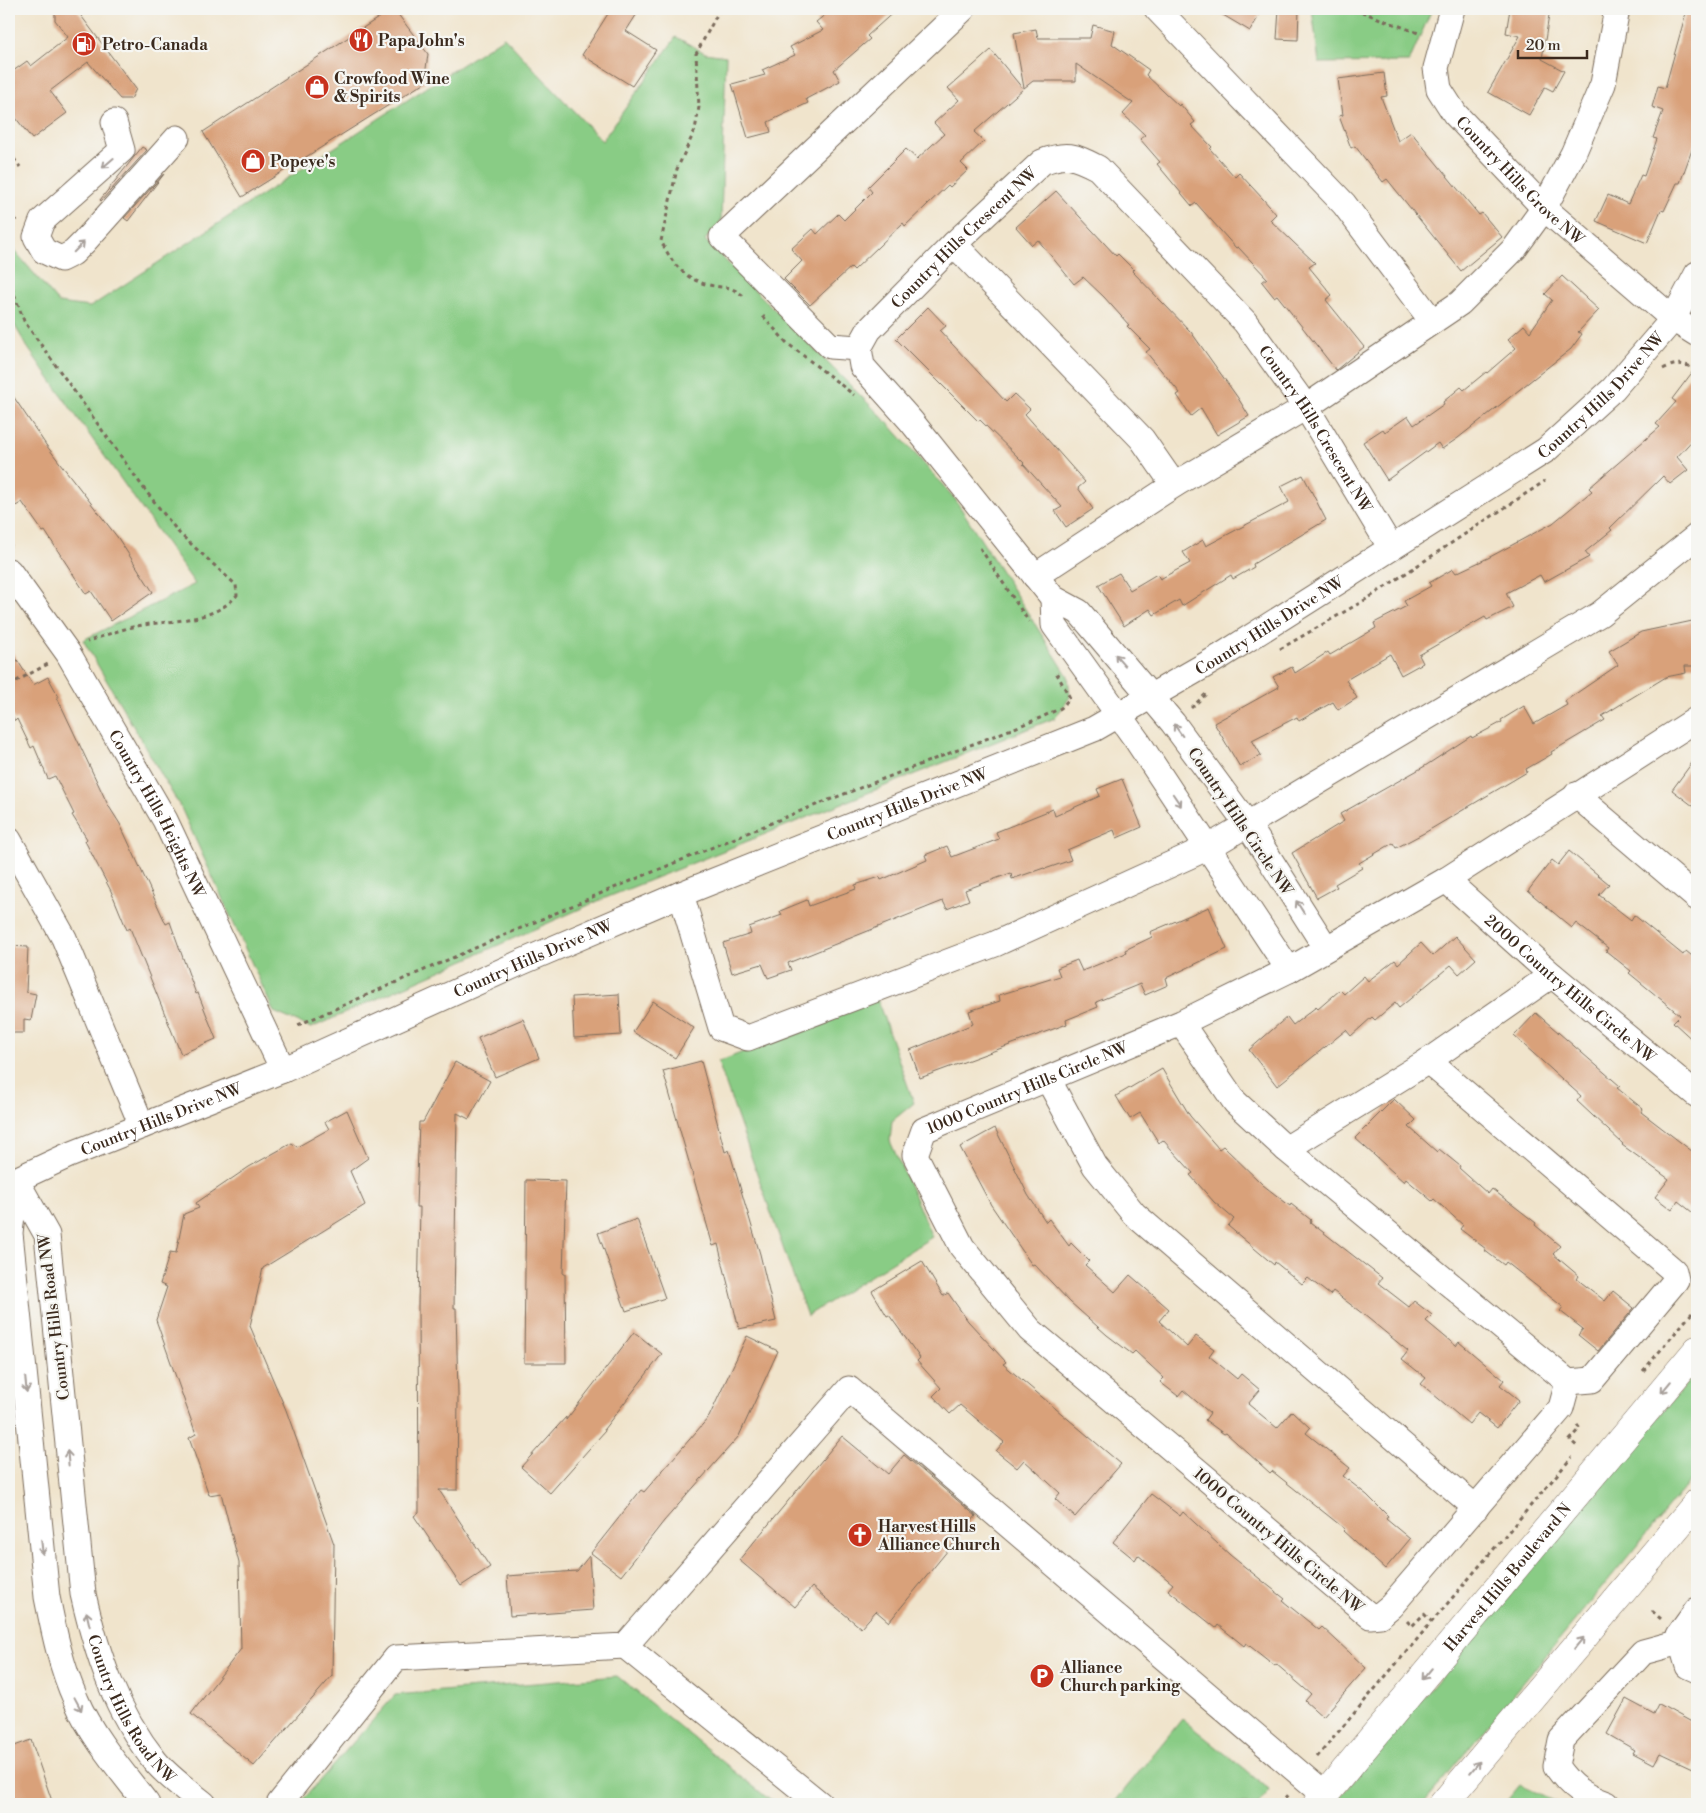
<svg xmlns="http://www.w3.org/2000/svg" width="1706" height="1813" font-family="'Libre Bodoni',serif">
<rect width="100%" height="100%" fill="#f6f6f2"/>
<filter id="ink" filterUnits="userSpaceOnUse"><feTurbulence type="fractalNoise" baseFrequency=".02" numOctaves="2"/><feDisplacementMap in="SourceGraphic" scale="10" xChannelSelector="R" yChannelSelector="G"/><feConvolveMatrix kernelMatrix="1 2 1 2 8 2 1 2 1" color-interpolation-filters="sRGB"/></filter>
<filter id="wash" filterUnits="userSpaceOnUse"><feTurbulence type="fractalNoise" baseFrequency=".0096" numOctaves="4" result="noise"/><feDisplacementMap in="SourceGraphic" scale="20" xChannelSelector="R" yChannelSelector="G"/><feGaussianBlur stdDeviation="1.12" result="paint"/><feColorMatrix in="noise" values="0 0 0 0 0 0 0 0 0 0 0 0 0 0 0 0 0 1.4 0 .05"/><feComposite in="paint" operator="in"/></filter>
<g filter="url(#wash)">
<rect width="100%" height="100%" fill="#f0e4cc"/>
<g fill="#89cc85" stroke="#627b52">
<polygon points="1312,9 1432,9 1409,62 1319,63"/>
<polygon points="504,37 602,141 676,37 705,53 726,56 721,221 705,240 888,423 955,499 1068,676 1070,697 1055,718 598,901 311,1028 274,1012 182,810 83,640 195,584 28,348 9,316 9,244 59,303 90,307"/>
<polygon points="877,999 914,1103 892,1121 890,1141 932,1237 807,1316 718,1062"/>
<polygon points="1697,1371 1697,1473 1423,1804 1334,1804"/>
<polygon points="617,1676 775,1804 299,1804 395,1695"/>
<polygon points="1182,1719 1270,1790 1259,1804 1113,1804"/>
<polygon points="1520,1785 1562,1804 1504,1804"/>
</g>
<g id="blocks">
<g fill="#d9a17a">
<polygon points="55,9 76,9 136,89 131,99 120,99 88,62 50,91 67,113 32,139 9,109 9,74 27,61 31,66 68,37 55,20"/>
<polygon points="392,9 394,9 428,54 424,83 242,197 203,132"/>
<polygon points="611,9 640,9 626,31 656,50 632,86 582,55"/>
<polygon points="832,9 897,9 867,36 870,39 834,70 840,81 806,99 808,103 768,122 771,132 748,138 732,84 765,75 762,70 795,55 790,47 823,30 816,22"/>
<polygon points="1213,9 1263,9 1250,31"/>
<polygon points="1279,9 1299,9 1298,40 1277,39"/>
<polygon points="1510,9 1550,9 1542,59 1564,71 1553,91 1545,87 1529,115 1488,92 1520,36 1506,33"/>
<polygon points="1687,9 1697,9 1697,136 1680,183 1677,183 1664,211 1661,210 1647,243 1596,221 1608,195 1628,204 1641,175 1644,176 1657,139 1653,138 1663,111 1652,107 1658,86 1665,88"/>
<polygon points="1093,25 1115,31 1112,44 1149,70 1146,75 1179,106 1180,104 1195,122 1191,125 1212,147 1210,149 1235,177 1239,173 1263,199 1276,214 1270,220 1315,263 1309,267 1332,295 1326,300 1364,347 1336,370 1277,295 1274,297 1262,282 1267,278 1238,247 1236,248 1196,203 1192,206 1157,164 1160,162 1140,139 1145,135 1123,114 1133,103 1076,64 1076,81 1033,81 1024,88 1014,33 1036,29 1038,38 1090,38"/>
<polygon points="991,50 1023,89 974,132 984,141 961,163 968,170 950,187 948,185 905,226 903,223 854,270 851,267 810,305 784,279 802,261 791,249 813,229 817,234 838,214 844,220 872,192 868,187 906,149 917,159 944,134 934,123 959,100 948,88"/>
<polygon points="1384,73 1387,96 1381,97 1398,141 1411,132 1479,215 1482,213 1502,237 1461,271 1387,179 1383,182 1355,146 1351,148 1339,116 1343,115 1338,79"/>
<polygon points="142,147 147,150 101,201 100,200"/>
<polygon points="164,174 128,221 124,218"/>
<polygon points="1056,191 1116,256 1118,254 1134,270 1132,271 1191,332 1238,398 1249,416 1217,435 1201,408 1191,416 1177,395 1180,393 1146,352 1150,349 1127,326 1129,325 1104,297 1083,277 1074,284 1038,240 1032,245 1016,227"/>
<polygon points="1562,276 1599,310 1578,332 1582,334 1571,349 1458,438 1442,449 1438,443 1387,480 1363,442 1383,429 1385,432 1408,416 1414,425 1444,404 1443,402 1461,387 1464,390 1486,372 1487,373 1516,348 1508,339 1524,325 1530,332 1552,300 1545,294"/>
<polygon points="928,307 946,326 940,331 1006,402 1014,394 1030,409 1025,414 1085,482 1078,488 1093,509 1066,527 1055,511 1062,507 1023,464 1024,463 980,420 978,421 896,339"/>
<polygon points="1697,366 1697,435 1677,457 1688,470 1670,484 1663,476 1610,528 1612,530 1585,552 1589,557 1544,582 1540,575 1506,593 1513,607 1487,620 1485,617 1419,655 1423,663 1401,675 1390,654 1346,680 1357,698 1338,710 1333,702 1299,721 1297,717 1252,740 1261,755 1240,767 1214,723 1279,687 1273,677 1292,667 1295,673 1328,652 1330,655 1376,628 1374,623 1407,606 1404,601 1431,586 1429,583 1453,569 1456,573 1488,558 1553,523 1592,491 1589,488 1660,427 1656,424 1676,402 1672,399"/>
<polygon points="9,390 46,445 118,538 153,592 111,621 91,591 86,594 45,531 43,532 22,502 16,506 9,494"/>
<polygon points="1303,475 1326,520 1253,564 1254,567 1233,579 1231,575 1182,606 1179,600 1154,615 1150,609 1124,626 1098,585 1119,573 1130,590 1157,574 1160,579 1190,563 1183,552 1203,540 1206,546 1289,502 1281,486"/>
<polygon points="1697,620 1697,666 1685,666 1686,673 1666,677 1623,703 1602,716 1605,720 1551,752 1552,754 1526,769 1527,772 1426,832 1396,848 1393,843 1359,863 1362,868 1335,884 1337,887 1317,898 1292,853 1344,821 1340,814 1425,766 1471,736 1472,738 1502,722 1501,720 1524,706 1534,724 1567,705 1565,701 1618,665 1609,651 1641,632"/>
<polygon points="9,647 33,685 48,677 59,697 57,697 108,805 120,824 166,924 170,922 196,994 198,993 216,1039 181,1054 130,928 127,930 111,891 85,841 87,839 72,815 74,814 55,776 48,779 34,746 31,748 17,719 15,721 9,710"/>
<polygon points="1697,756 1697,809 1672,790"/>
<polygon points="1122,779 1142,827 1117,838 1114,830 1067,850 1071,860 1045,869 1044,868 1012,879 1011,873 965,890 969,900 947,909 943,901 788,963 791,970 768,978 762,964 732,973 723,943 751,934 749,927 782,915 780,911 807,900 809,906 856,889 855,885 880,877 881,880 927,860 925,855 947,846 952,857 999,839 996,832 1053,809 1055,816 1100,796 1097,789"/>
<polygon points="1569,851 1609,884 1599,895 1631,920 1634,915 1683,955 1686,951 1697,960 1697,1044 1673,1022 1680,1015 1629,973 1631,971 1606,951 1608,948 1576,923 1572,928 1528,891 1552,860 1558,865"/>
<polygon points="1209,907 1227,949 1166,978 1168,985 1145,995 1140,984 1096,1002 1098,1007 1066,1020 1067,1024 920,1078 910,1050 973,1024 969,1011 1000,1001 999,995 1060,976 1057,968 1077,960 1082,971 1126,953 1125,950 1152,937 1150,932"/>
<polygon points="1455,936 1476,959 1459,974 1451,965 1399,1008 1395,1003 1375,1020 1372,1017 1351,1036 1346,1030 1277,1086 1249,1050 1287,1017 1293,1025 1316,1007 1318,1009 1340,990 1344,994 1364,976 1368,981 1395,960 1398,964 1421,943 1433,956"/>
<polygon points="9,946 28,947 26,992 36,994 31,1020 24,1019 24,1033 9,1033"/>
<polygon points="619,994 621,1035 574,1038 572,997"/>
<polygon points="653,1001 694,1028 675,1058 633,1032"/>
<polygon points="1536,1013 1620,1086 1617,1088 1643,1109 1641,1112 1697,1155 1697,1216 1678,1201 1672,1210 1655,1197 1669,1179 1622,1145 1623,1144 1577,1101 1581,1096 1514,1036"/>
<polygon points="523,1019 539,1058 495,1077 478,1038"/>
<polygon points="701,1061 725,1152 729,1150 760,1254 776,1321 739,1329 718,1244 713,1246 663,1071"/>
<polygon points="455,1062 490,1081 469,1119 457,1113 454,1308 456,1308 458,1395 457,1490 439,1490 490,1567 461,1586 414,1516 419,1512 418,1306 420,1207 416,1207 419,1122 423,1122"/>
<polygon points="1162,1069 1190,1116 1219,1149 1223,1146 1263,1185 1290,1206 1291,1204 1311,1220 1310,1222 1382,1278 1378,1283 1409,1307 1414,1301 1432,1315 1426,1321 1456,1346 1459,1342 1504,1380 1500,1385 1519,1400 1497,1428 1478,1413 1469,1424 1421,1384 1426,1378 1402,1359 1408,1351 1363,1314 1333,1291 1330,1295 1308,1278 1302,1284 1275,1262 1274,1265 1228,1226 1234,1219 1214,1202 1190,1175 1193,1173 1163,1140 1159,1143 1140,1113 1130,1119 1116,1096"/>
<polygon points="1394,1099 1416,1120 1409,1127 1437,1152 1439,1149 1460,1166 1459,1168 1488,1194 1492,1189 1536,1223 1535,1225 1560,1246 1553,1254 1579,1276 1577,1279 1605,1301 1613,1291 1634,1308 1598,1351 1578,1335 1583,1329 1560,1311 1563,1307 1506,1262 1504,1265 1484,1250 1486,1249 1460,1229 1463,1225 1434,1199 1432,1201 1406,1179 1404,1182 1355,1138"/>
<polygon points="347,1110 368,1158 350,1171 365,1205 263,1268 250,1326 286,1410 334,1544 332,1676 254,1766 191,1714 241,1649 239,1563 221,1493 209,1495 189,1438 196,1434 156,1320 167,1287 160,1284 170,1252 176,1253 184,1214 199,1208 196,1203 249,1167 292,1143 297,1147 329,1129 325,1122"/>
<polygon points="995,1128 1028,1195 1046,1222 1049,1219 1069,1246 1071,1243 1089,1261 1085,1265 1115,1292 1130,1275 1169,1309 1159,1321 1187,1347 1196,1336 1214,1349 1209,1356 1237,1379 1241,1374 1260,1390 1248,1404 1277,1428 1292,1411 1310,1428 1306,1433 1350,1468 1343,1476 1367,1495 1388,1516 1386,1519 1410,1539 1385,1569 1343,1531 1345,1529 1272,1471 1270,1473 1226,1433 1224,1434 1205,1420 1210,1413 1183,1390 1178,1396 1160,1382 1164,1378 1135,1351 1132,1354 1107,1335 1070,1302 1034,1264 1032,1265 991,1205 960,1147"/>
<polygon points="526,1180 566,1181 563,1274 565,1274 566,1363 524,1363"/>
<polygon points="637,1219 665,1298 626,1311 598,1233"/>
<polygon points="922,1261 943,1296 948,1293 968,1321 1006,1362 1003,1364 1121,1464 1075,1517 1055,1499 1060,1493 1024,1460 1017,1468 996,1451 1004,1442 960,1405 950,1414 933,1396 941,1388 917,1361 920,1358 889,1315 887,1316 872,1291"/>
<polygon points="634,1332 662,1354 604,1429 605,1431 550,1493 521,1467 566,1417 566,1420"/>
<polygon points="747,1336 778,1351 739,1436 664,1521 621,1576 591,1553 641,1490 644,1492 709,1417"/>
<polygon points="842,1436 888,1474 904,1455 976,1516 889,1622 876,1611 861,1628 812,1587 795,1607 739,1560"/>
<polygon points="1151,1494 1180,1516 1183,1512 1230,1555 1285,1599 1283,1601 1319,1630 1322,1627 1366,1668 1323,1717 1305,1701 1311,1694 1276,1664 1275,1666 1246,1643 1244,1646 1218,1625 1216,1628 1168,1590 1173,1584 1138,1555 1135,1560 1113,1542"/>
<polygon points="589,1556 593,1610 510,1616 507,1576 577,1571"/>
<polygon points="1626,1699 1654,1714 1659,1704 1697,1725 1697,1756 1692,1768 1660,1753 1654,1764 1633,1753 1635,1750 1607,1734"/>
<polygon points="31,1740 53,1804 9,1804 9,1748"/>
</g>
</g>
</g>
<g filter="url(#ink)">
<use href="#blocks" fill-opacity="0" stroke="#7a6b5b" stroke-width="1"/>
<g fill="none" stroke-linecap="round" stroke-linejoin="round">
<defs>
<g id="minor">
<polyline points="1157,9 1344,204 1432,321"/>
<path id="s1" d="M1452,9L1436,68L1439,89L1455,114L1544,208L1673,319L1697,334"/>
<polyline points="114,122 122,150 42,221 36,237 44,251 61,259 73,253 84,242 177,138"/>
<polyline points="954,244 1142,439 1174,485"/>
<polyline points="859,348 830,346 722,237 963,9"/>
<path id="s2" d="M9,571L68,653L165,820L283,1070"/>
<polyline points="1035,576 1174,485 1306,407 1460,303 1515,248 1544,208 1573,154 1603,84 1617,9"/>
<polyline points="1053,598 1054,625 1138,742 1289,970"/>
<polyline points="1576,795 1697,898"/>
<polyline points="9,840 64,938 142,1126"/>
<path id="s3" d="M1446,880L1552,975L1697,1095"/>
<polyline points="681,894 721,1028 748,1038 995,944 1209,847 1600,614 1697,536"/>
<path id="s4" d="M1326,948L1248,825L1173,723L1079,612L1053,598L911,421L862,366L859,348L869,330L954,244L1042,162C1067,152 1074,156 1098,168L1245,322L1306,407L1391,548"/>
<path id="s5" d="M1181,1023L1235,1102L1286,1149L1568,1382L1561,1408L1391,1606L1380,1615L1370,1616L1030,1330L962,1247L915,1155L924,1130L1181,1023L1289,970L1446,880L1697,719"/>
<polyline points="1428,1061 1674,1271 1676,1280 1592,1380 1568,1382"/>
<polyline points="1048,1079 1095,1166 1134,1214 1476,1508"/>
<polyline points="1286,1149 1428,1061 1552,975"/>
<path id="s6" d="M16,1180L47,1235L83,1594C97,1655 116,1712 155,1761C168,1777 188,1791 204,1804"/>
<path d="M16,1180L10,1233L47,1597C54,1632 61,1667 76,1700C91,1736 123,1773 147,1804"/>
<path id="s7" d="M9,1183L67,1156L283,1070L522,962L681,894L1094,729L1221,656L1546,450L1613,389L1673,319L1697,274"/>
<polyline points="1697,1610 1679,1635 1688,1666 1697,1670"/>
<polyline points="625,1646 820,1804"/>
<polyline points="279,1804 396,1658 625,1646 849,1389 1325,1795"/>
<path d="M1607,1804C1583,1795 1571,1788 1556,1766L1561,1740L1643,1652L1680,1642"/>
</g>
<g id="major">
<path id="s8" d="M1317,1804L1697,1350"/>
<polyline points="1443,1804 1697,1503"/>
</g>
</defs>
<use href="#minor" stroke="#7a6b5b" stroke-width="27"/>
<use href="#major" stroke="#7a6b5b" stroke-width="29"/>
<g stroke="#7a6b5b" stroke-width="3" stroke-dasharray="4 4" stroke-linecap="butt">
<path d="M720,9L696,54L699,107L695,130L677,169L661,241C672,263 684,279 709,285C726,289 728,284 745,297"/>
<polyline points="1354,9 1421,34"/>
<polyline points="9,152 20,167"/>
<polyline points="9,224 17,219"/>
<path d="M9,280L24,321L145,490L179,533L236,585L237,595C212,625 163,619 128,628C114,632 100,637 87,642"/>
<polyline points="763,316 787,343 854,395"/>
<path d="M1663,369C1677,362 1684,363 1697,370"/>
<polyline points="9,543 13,548"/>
<polyline points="980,548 1029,622"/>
<polyline points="1280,649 1370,597 1545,481"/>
<polyline points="9,685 48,664"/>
<polyline points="1191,708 1206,694"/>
<polyline points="298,1025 597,895 798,812 1040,718 1061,708 1070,698 1056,672"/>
<polyline points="1643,1371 1697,1307"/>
<polyline points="1577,1425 1580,1429 1570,1440 1579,1448"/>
<polyline points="1652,1611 1661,1619"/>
<polyline points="1407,1621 1412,1626 1424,1614 1431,1621"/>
<polyline points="1317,1757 1572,1457"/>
<polyline points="1280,1804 1289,1793"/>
</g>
<use href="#minor" stroke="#fff" stroke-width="25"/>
<use href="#major" stroke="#fff" stroke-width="28"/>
</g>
<defs><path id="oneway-shaft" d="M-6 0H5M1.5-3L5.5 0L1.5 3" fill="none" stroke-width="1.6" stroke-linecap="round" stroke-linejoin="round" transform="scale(1.25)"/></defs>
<g stroke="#a79f9a">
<use href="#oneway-shaft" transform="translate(108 163) rotate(139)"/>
<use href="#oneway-shaft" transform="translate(79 247) rotate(-45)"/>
<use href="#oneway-shaft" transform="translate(1120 660) rotate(-131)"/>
<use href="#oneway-shaft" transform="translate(1178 730) rotate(-126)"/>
<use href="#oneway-shaft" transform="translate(1177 800) rotate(56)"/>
<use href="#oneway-shaft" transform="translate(1300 907) rotate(-122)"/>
<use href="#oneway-shaft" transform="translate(26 1385) rotate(84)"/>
<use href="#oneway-shaft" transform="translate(1666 1387) rotate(130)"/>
<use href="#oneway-shaft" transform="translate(68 1458) rotate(-95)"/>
<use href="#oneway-shaft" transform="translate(42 1547) rotate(84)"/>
<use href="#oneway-shaft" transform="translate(88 1619) rotate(-103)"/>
<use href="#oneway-shaft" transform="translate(1579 1643) rotate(-50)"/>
<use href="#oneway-shaft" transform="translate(1427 1674) rotate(130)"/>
<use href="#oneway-shaft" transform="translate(78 1704) rotate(62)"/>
<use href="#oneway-shaft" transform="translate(1475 1767) rotate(-50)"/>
</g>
</g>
<defs>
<symbol id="restaurant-disc" viewBox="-11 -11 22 22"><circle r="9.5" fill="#c8321e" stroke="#f6f6f2"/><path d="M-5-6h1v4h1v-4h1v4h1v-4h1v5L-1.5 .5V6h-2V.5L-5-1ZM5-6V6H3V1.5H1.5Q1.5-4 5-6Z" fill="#fff"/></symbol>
<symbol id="fuel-disc" viewBox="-11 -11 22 22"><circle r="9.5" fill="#c8321e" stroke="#f6f6f2"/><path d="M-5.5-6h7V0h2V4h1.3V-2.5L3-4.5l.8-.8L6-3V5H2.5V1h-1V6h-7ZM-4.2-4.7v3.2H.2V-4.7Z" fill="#fff"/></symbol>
<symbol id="shop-disc" viewBox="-11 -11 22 22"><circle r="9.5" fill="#c8321e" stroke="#f6f6f2"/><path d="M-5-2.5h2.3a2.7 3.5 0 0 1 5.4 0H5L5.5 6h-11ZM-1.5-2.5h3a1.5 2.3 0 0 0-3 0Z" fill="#fff"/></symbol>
<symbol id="church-disc" viewBox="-11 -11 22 22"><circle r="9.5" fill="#c8321e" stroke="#f6f6f2"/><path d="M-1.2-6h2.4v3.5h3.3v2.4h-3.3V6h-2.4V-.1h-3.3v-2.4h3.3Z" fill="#fff"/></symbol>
<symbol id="parking-disc" viewBox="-11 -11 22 22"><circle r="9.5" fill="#c8321e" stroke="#f6f6f2"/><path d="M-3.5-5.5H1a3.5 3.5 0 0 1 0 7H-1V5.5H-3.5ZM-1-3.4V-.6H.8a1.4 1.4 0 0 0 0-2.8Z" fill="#fff"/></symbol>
</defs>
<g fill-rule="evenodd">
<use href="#restaurant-disc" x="347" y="26" width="28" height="28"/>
<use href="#fuel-disc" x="70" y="30" width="28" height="28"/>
<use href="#shop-disc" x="303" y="73" width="28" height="28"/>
<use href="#shop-disc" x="239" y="147" width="28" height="28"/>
<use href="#church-disc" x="846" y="1521" width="28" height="28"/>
<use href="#parking-disc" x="1028" y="1662" width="28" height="28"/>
</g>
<g text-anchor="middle" stroke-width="4.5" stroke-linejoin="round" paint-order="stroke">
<g font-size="16" font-weight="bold" fill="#3b2a1e" stroke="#f6f6f2" text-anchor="start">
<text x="378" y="46">Papa John's</text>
<text x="102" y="50">Petro-Canada</text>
<text x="334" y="84">Crowfood Wine<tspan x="334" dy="18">&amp; Spirits</tspan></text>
<text x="270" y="167">Popeye's</text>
<text x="878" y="1532">Harvest Hills<tspan x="878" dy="18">Alliance Church</tspan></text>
<text x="1060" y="1673">Alliance<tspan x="1060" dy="18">Church parking</tspan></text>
</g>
<g font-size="16" fill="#3b2a1e" stroke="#f6f6f2">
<text dy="6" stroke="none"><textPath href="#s1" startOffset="205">Country Hills Grove NW</textPath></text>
<text dy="6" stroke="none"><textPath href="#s4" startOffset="919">Country Hills Crescent NW</textPath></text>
<text dy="6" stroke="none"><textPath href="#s7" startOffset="1785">Country Hills Drive NW</textPath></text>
<text dy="6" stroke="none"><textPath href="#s4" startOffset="1428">Country Hills Crescent NW</textPath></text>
<text dy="6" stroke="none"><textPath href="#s7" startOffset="1380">Country Hills Drive NW</textPath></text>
<text dy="6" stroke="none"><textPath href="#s7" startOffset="975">Country Hills Drive NW</textPath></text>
<text dy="6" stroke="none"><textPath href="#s2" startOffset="285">Country Hills Heights NW</textPath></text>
<text transform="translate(1241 821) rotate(56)" y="6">Country Hills Circle NW</text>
<text dy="6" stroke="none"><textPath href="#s7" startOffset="570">Country Hills Drive NW</textPath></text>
<text dy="6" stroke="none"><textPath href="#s3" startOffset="165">2000 Country Hills Circle NW</textPath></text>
<text dy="6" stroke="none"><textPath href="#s5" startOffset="1636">1000 Country Hills Circle NW</textPath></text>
<text dy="6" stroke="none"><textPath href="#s7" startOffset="165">Country Hills Drive NW</textPath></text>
<text transform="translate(53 1317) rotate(-97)" y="6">Country Hills Road NW</text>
<text transform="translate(1279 1540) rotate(40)" y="6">1000 Country Hills Circle NW</text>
<text dy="6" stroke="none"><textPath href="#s8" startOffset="296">Harvest Hills Boulevard N</textPath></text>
<text dy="6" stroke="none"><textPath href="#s6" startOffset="550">Country Hills Road NW</textPath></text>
</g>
</g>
<rect width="1706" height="1813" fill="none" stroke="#f6f6f2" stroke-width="30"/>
<path d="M1518 50v8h69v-8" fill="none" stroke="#3b2a1e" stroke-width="2.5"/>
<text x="1526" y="50" font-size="15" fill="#3b2a1e" stroke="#f6f6f2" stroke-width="4" paint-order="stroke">20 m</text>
</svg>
